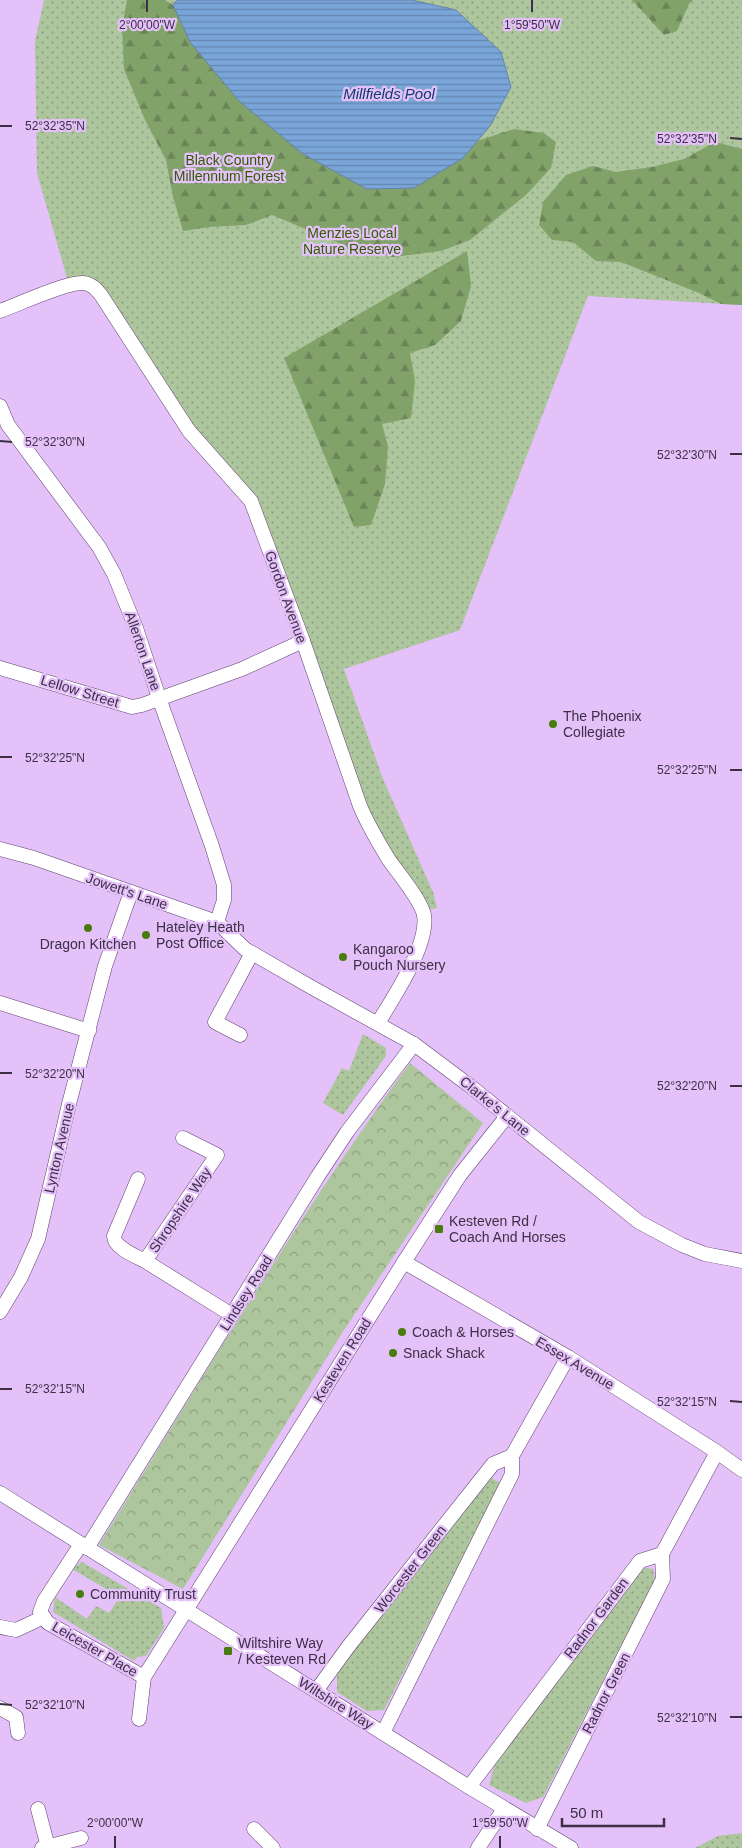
<svg xmlns="http://www.w3.org/2000/svg" width="742" height="1848" font-family="Arial,sans-serif">
<defs>
<pattern id="grass-dots" width="8" height="8" patternUnits="userSpaceOnUse" patternTransform="scale(1.25)"><rect width="8" height="8" fill="#adc69d"/><path d="M2 2h.1M6 6h.1" fill="none" stroke="#8ea182" stroke-width="1.8" stroke-linecap="round"/></pattern>
<pattern id="forest-firs" width="22" height="20" patternUnits="userSpaceOnUse" patternTransform="scale(1.25)"><rect width="22" height="20" fill="#81a369"/><path d="M5 1l3.5 6h-7zM16 11l3.5 6h-7z" fill="#6b8558"/></pattern>
<pattern id="park-crowns" width="20" height="18" patternUnits="userSpaceOnUse" patternTransform="scale(1.25)"><rect width="20" height="18" fill="#adc69d"/><path d="M2 6a3 3 0 1 1 6 0M12 15a3 3 0 1 1 6 0" fill="none" stroke="#8ea182"/></pattern>
<pattern id="water-rules" width="6" height="5" patternUnits="userSpaceOnUse" patternTransform="scale(1.25)"><rect width="6" height="5" fill="#79a5d8"/><path d="M0 2.5h6" fill="none" stroke="#6487b1"/></pattern>
</defs>
<rect width="100%" height="100%" fill="#e4c1f8"/>
<g fill="url(#grass-dots)">
<polygon points="44,0 742,0 742,305 588,296 460,630 344,669 383,779 433,892 437,908 422,911 371,832 251,501 189,431 101,295 69,285 37,173 35,41"/>
<polygon points="363,1034 386,1048 386,1056 343,1115 323,1103 342,1068 349,1071"/>
<polygon points="489,1477 501,1483 384,1710 367,1711 337,1692 337,1671"/>
<polygon points="82,1562 161,1608 164,1628 146,1656 137,1657 134,1661 53,1612 55,1597 87,1619 96,1606 109,1613 120,1597 72,1569"/>
<polygon points="644,1568 653,1569 655,1580 543,1797 526,1803 489,1785 495,1764"/>
<polygon points="742,1833 742,1848 695,1848 718,1836"/>
</g>
<g fill="url(#forest-firs)">
<polygon points="127,0 165,0 173,5 190,42 463,158 477,141 514,129 544,133 556,142 551,168 526,195 470,240 441,251 393,257 353,249 272,215 246,225 209,227 183,231 173,197 166,160 145,120 124,69 122,27"/>
<polygon points="632,0 693,0 689,4 677,31 664,35"/>
<polygon points="715,142 742,149 742,305 721,304 699,293 621,262 596,261 573,242 552,240 539,225 543,202 566,175 593,166 616,172 652,167 684,159"/>
<polygon points="467,251 471,286 461,321 435,345 410,353 415,381 411,418 382,424 388,446 385,484 371,525 354,527 284,358"/>
</g>
<path fill="url(#park-crowns)" d="M410,1063L483,1123L342,1333L183,1589L99,1545C200,1382 297,1217 410,1063Z"/>
<polygon fill="url(#water-rules)" stroke="#6782ac" points="177,0 412,0 456,10 501,52 511,87 490,126 463,158 414,188 367,189 303,154 239,101 190,42 173,5"/>
<g fill="none" stroke-linecap="round" stroke-linejoin="round">
<defs>
<g id="minor">
<path d="M0,311C19,304 64,283 82,283C91,283 96,289 101,295L189,431L251,501L303,641L360,806C368,825 378,842 389,860C398,873 421,900 424,915C429,945 393,998 378,1023"/>
<polyline points="0,406 8,425 99,547 114,574 136,628 159,698 212,846 224,885 224,900 217,922"/>
<polyline points="0,668 132,707 142,705 242,669 303,641"/>
<polyline points="0,849 34,858 217,922 245,949 311,987 414,1044 470,1086 639,1222 682,1245 705,1254 742,1261"/>
<polyline points="0,1003 89,1031"/>
<polyline points="240,1035 215,1022 252,953"/>
<polyline points="183,1138 217,1155 145,1261 232,1315"/>
<path d="M138,1179L114,1236C114,1248 136,1256 145,1261"/>
<polyline points="404,1262 568,1357 717,1452 742,1470"/>
<polyline points="0,1312 21,1277 38,1239 69,1104 105,966 131,892"/>
<polyline points="0,1493 469,1787 571,1848"/>
<polyline points="81,1544 44,1601 40,1612 48,1623 144,1677"/>
<polyline points="87,1548 318,1176 347,1132 414,1044"/>
<polyline points="0,1627 16,1630 44,1617"/>
<polyline points="316,1691 348,1647 493,1464 512,1456"/>
<polyline points="0,1708 16,1717 18,1733"/>
<polyline points="139,1719 144,1677 404,1262 460,1175 507,1116"/>
<polyline points="383,1733 512,1474 512,1456 568,1357"/>
<polyline points="469,1787 640,1561 662,1554 717,1452"/>
<polyline points="38,1809 48,1847"/>
<polyline points="254,1829 273,1848"/>
<polyline points="537,1829 663,1579 662,1554"/>
<polyline points="42,1848 81,1838"/>
<polyline points="478,1848 504,1809"/>
</g>
</defs>
<use href="#minor" stroke="#604270" stroke-width="15"/>
<use href="#minor" stroke="#fff" stroke-width="14"/>
</g>
<path fill="none" stroke="#3d2f45" stroke-width="2" d="M147,12V0M532,12V0M0,126H12M730,138L742,139M0,441L12,442M730,454H742M0,757H12M730,770H742M0,1073H12M730,1086H742M0,1389H12M730,1401L742,1402M0,1704L12,1705M730,1717H742M115,1848V1836M500,1848V1836"/>
<g fill="#487c0c" stroke="#e4c1f8" stroke-width="2">
<circle cx="553" cy="724" r="5"/>
<circle cx="88" cy="928" r="5"/>
<circle cx="146" cy="935" r="5"/>
<circle cx="343" cy="957" r="5"/>
<rect x="434" y="1224" width="10" height="10" rx="2.5"/>
<circle cx="402" cy="1332" r="5"/>
<circle cx="393" cy="1353" r="5"/>
<circle cx="80" cy="1594" r="5"/>
<rect x="223" y="1646" width="10" height="10" rx="2.5"/>
</g>
<g text-anchor="middle" stroke-width="4.5" stroke-linejoin="round" paint-order="stroke">
<g font-size="14" fill="#325b00" stroke="#e4c1f8">
<text x="229" y="165">Black Country<tspan x="229" dy="16">Millennium Forest</tspan></text>
<text x="352" y="238">Menzies Local<tspan x="352" dy="16">Nature Reserve</tspan></text>
</g>
<g font-size="14" fill="#3d2f45" stroke="#e4c1f8">
<text transform="translate(286 597) rotate(70)" y="5">Gordon Avenue</text>
<text transform="translate(143 651) rotate(71)" y="5">Allerton Lane</text>
<text transform="translate(80 691) rotate(17)" y="5">Lellow Street</text>
<text transform="translate(127 891) rotate(19)" y="5">Jowett's Lane</text>
<text transform="translate(495 1106) rotate(39)" y="5">Clarke's Lane</text>
<text transform="translate(59 1148) rotate(-77)" y="5">Lynton Avenue</text>
<text transform="translate(180 1210) rotate(-56)" y="5">Shropshire Way</text>
<text transform="translate(246 1293) rotate(-58)" y="5">Lindsey Road</text>
<text transform="translate(342 1360) rotate(-58)" y="5">Kesteven Road</text>
<text transform="translate(575 1363) rotate(31)" y="5">Essex Avenue</text>
<text transform="translate(410 1569) rotate(-52)" y="5">Worcester Green</text>
<text transform="translate(596 1618) rotate(-53)" y="5">Radnor Garden</text>
<text transform="translate(95 1649) rotate(30)" y="5">Leicester Place</text>
<text transform="translate(606 1693) rotate(-63)" y="5">Radnor Green</text>
<text transform="translate(336 1703) rotate(32)" y="5">Wiltshire Way</text>
</g>
<g font-size="14" fill="#3d2f45" stroke="#e4c1f8" text-anchor="start">
<text x="563" y="721">The Phoenix<tspan x="563" dy="16">Collegiate</tspan></text>
<text x="156" y="932">Hateley Heath<tspan x="156" dy="16">Post Office</tspan></text>
<text x="88" y="949" text-anchor="middle">Dragon Kitchen</text>
<text x="353" y="954">Kangaroo<tspan x="353" dy="16">Pouch Nursery</tspan></text>
<text x="449" y="1226">Kesteven Rd /<tspan x="449" dy="16">Coach And Horses</tspan></text>
<text x="412" y="1337">Coach &amp; Horses</text>
<text x="403" y="1358">Snack Shack</text>
<text x="90" y="1599">Community Trust</text>
<text x="238" y="1648">Wiltshire Way<tspan x="238" dy="16">/ Kesteven Rd</tspan></text>
</g>
<g font-size="15" font-style="italic" fill="#0d3b6b" stroke="#e4c1f8">
<text x="389" y="99">Millfields Pool</text>
</g>
</g>
<g font-size="12" text-anchor="middle" fill="#3d2f45" stroke="#e4c1f8" stroke-width="4.5" stroke-linejoin="round" paint-order="stroke">
<text x="147" y="29">2°00'00"W</text>
<text x="532" y="29">1°59'50"W</text>
<text x="55" y="130">52°32'35"N</text>
<text x="687" y="143">52°32'35"N</text>
<text x="55" y="446">52°32'30"N</text>
<text x="687" y="459">52°32'30"N</text>
<text x="55" y="762">52°32'25"N</text>
<text x="687" y="774">52°32'25"N</text>
<text x="55" y="1078">52°32'20"N</text>
<text x="687" y="1090">52°32'20"N</text>
<text x="55" y="1393">52°32'15"N</text>
<text x="687" y="1406">52°32'15"N</text>
<text x="55" y="1709">52°32'10"N</text>
<text x="687" y="1722">52°32'10"N</text>
<text x="115" y="1827">2°00'00"W</text>
<text x="500" y="1827">1°59'50"W</text>
</g>
<path d="M562 1818v8h102v-8" fill="none" stroke="#3d2f45" stroke-width="2.5"/>
<text x="570" y="1818" font-size="15" fill="#3d2f45" stroke="#e4c1f8" stroke-width="4" paint-order="stroke">50 m</text>
</svg>
